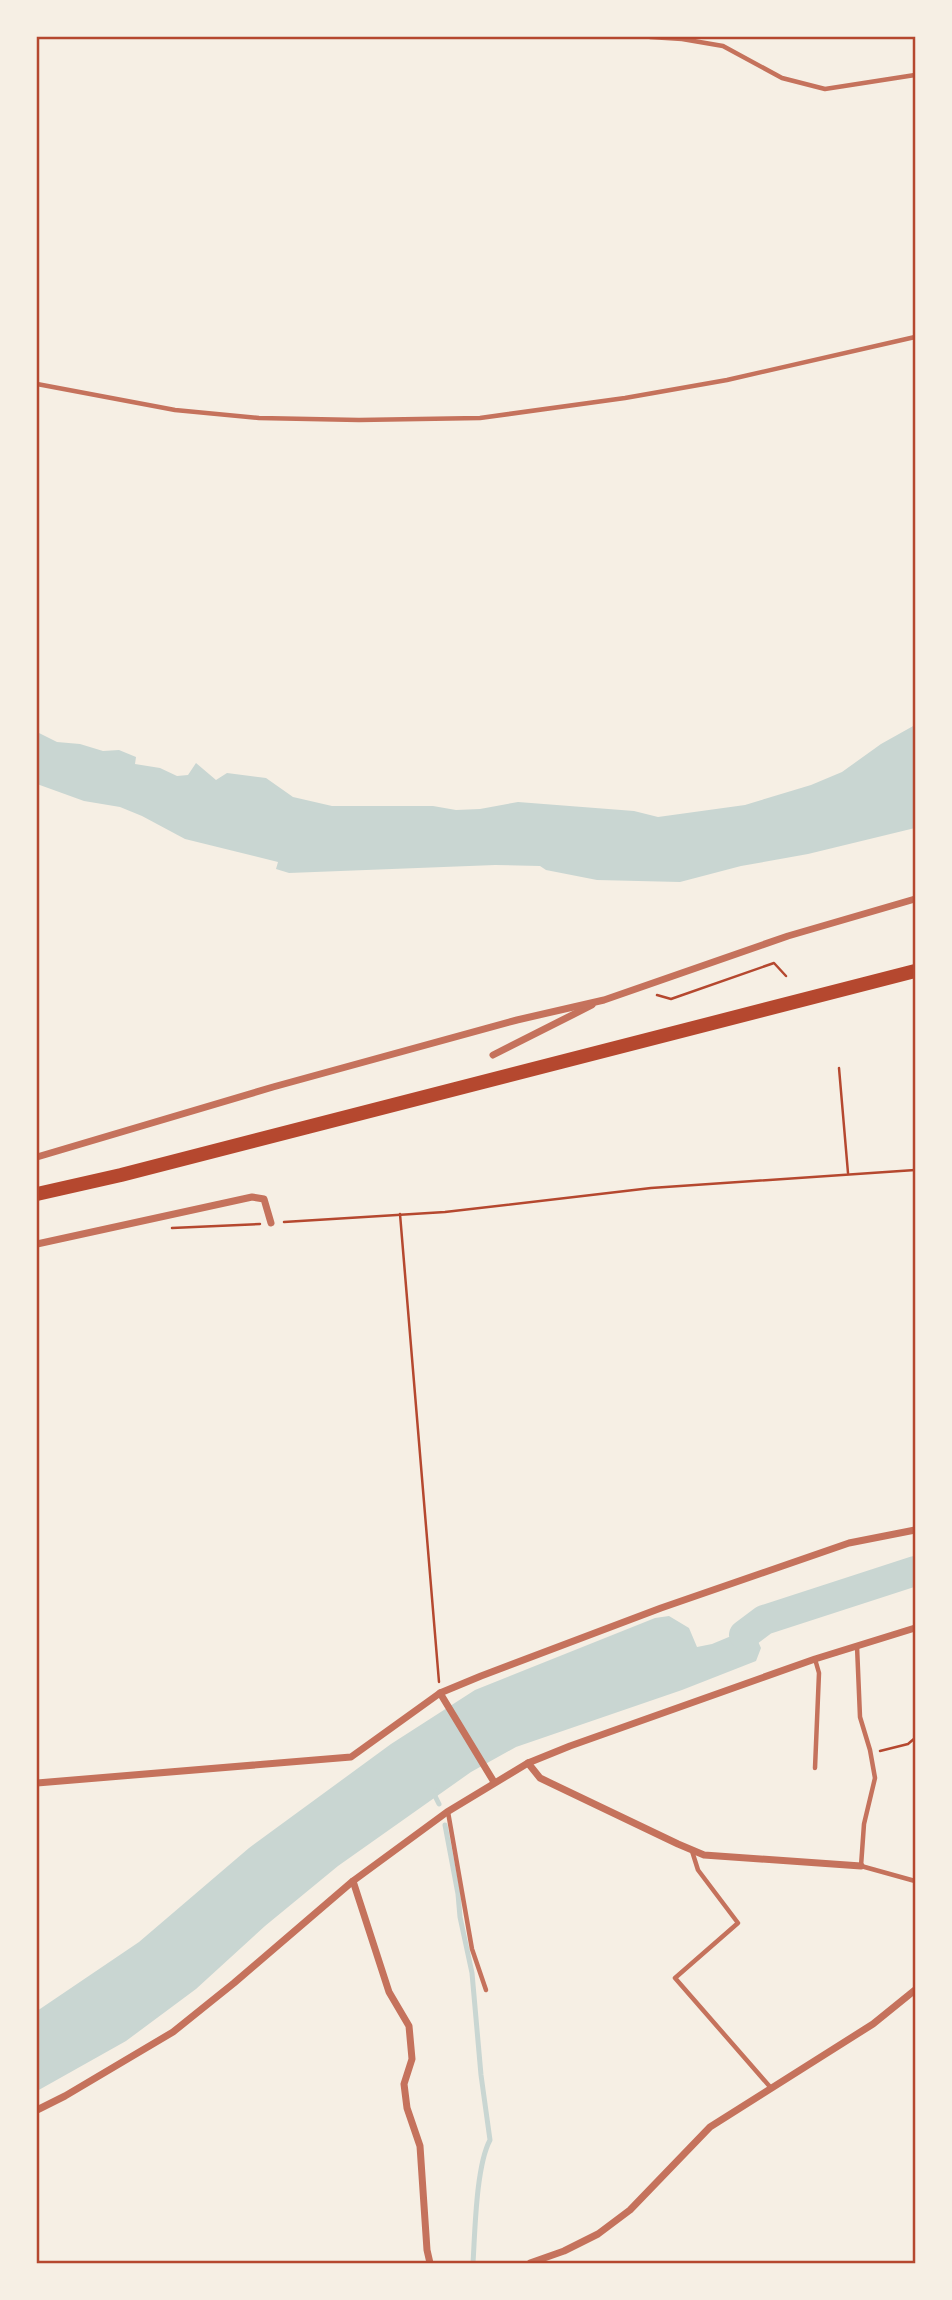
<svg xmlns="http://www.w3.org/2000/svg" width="952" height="2300" font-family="Lato,sans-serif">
<rect width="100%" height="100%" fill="#f6efe4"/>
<g fill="#c9d6d2">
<polygon points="915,725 915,828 808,854 741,866 680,882 597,880 546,870 540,866 495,865 289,873 276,869 278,862 185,839 142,816 120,807 84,801 37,784 37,732 57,742 80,744 103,751 119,750 136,757 135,764 160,768 177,776 188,775 196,763 216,780 227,773 266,778 293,797 332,806 433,806 456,810 480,809 518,802 634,811 658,817 745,805 811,785 842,772 881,744"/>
<polygon points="781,1614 756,1637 761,1648 756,1661 682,1690 516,1747 471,1772 338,1866 265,1926 196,1989 126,2041 37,2091 37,2011 139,1942 249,1848 391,1744 475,1690 655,1618 669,1616 689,1628 697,1647 712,1644 748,1629 762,1617"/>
</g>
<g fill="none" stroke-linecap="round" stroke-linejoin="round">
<g stroke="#c9d6d2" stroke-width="5">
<polyline points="436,1791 435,1796 439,1804"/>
<path d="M445,1825L458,1894L460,1917L472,1973L481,2075L490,2140C476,2166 475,2232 473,2263"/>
</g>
<polyline stroke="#c9d6d2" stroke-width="30" points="744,1635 764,1620 915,1571"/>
<g stroke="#b5482f" stroke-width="2.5">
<polyline points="657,995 671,999 774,963 786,976"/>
<polyline points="839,1068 848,1173"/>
<polyline points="400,1214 439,1682"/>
<polyline points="284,1222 445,1212 651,1188 915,1170"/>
<polyline points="172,1228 260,1224"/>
<polyline points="880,1751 908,1744 915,1738"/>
</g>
<g stroke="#c5725c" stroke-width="4.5">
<polyline points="650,37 682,39 723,46 782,78 825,89 915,75"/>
<polyline points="37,384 175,410 259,418 359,420 480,418 625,398 727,380 915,337"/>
<polyline points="857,1646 860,1717 870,1750 875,1778 864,1824 861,1866 915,1881"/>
<polyline points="815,1768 819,1673 815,1659"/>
<polyline points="448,1812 472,1949 486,1990"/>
<polyline points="692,1851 698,1870 738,1923 675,1978 771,2088"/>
</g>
<g stroke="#c5725c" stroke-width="7">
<polyline points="493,1055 592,1005"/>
<polyline points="37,1157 273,1087 517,1020 604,1000 788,936 915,899"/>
<polyline points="37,1244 252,1197 264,1199 271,1223"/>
<polyline points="440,1693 494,1782"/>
<polyline points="528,1763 540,1778 678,1844 704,1855 861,1866"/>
<polyline points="37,1783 351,1757 440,1693 481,1676 661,1608 849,1543 915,1530"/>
<polyline points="353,1881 389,1992 409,2026 412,2059 404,2084 407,2108 420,2146 427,2250 430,2263"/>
<polyline points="37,2110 65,2096 173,2032 234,1983 353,1881 447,1812 528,1763 570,1746 815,1659 915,1628"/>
<polyline points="530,2263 564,2251 598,2234 630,2210 710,2127 873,2024 915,1990"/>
</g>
<polyline stroke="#b5482f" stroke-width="14" points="37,1194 121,1175 915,971"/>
</g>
<rect width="952" height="2300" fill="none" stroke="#f6efe4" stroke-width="77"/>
<rect x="38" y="38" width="876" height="2224" fill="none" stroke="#b5482f" stroke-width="2.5"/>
</svg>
